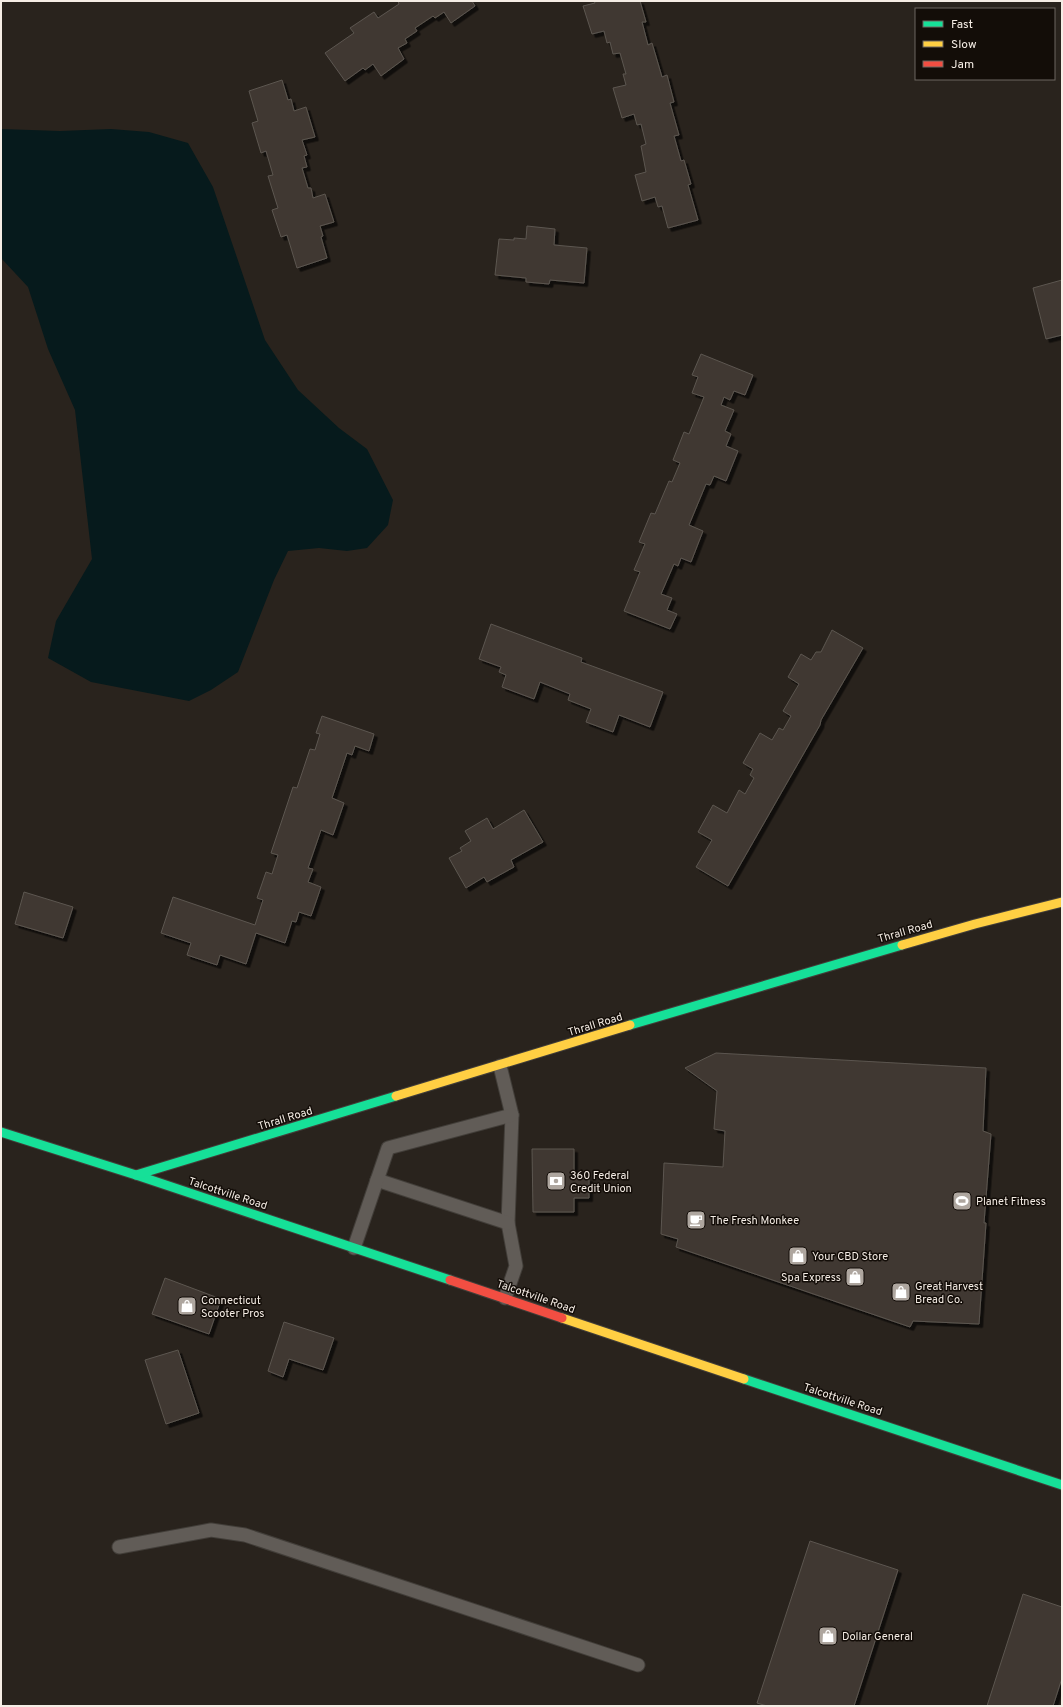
<svg xmlns="http://www.w3.org/2000/svg" width="1063" height="1707" font-family="Overpass,sans-serif">
<defs>
<filter id="shadow"><feDropShadow dx="3.5" dy="3.5" stdDeviation="0" flood-color="#0009"/></filter>
</defs>
<rect width="100%" height="100%" fill="#29231d"/>
<polygon fill="#061a1c" points="1,129 60,131 111,129 149,132 188,143 213,187 265,340 298,390 339,428 367,449 393,500 388,525 367,548 347,551 319,548 288,551 274,580 238,672 211,690 189,701 91,682 48,658 56,621 92,559 75,410 48,349 28,287 1,258"/>
<g fill="#403831" stroke="#5c5650" filter="url(#shadow)">
<polygon points="398,1 472,1 475,6 451,23 444,12 435,18 433,16 415,28 417,31 405,39 407,43 398,48 404,59 381,76 373,64 365,70 363,68 345,81 325,53 354,33 350,28 374,12 378,18 399,4"/>
<polygon points="594,1 640,1 646,22 642,22 648,45 652,43 662,77 667,75 674,102 670,103 679,135 674,136 681,161 684,160 691,184 688,185 698,220 668,228 662,206 658,207 655,197 642,201 635,175 646,172 641,146 646,144 641,124 637,125 634,114 622,118 613,88 626,85 623,74 626,74 620,53 613,54 610,42 607,43 604,31 592,34 583,6 595,3"/>
<polygon points="282,80 288,100 291,99 294,111 306,107 315,137 302,140 307,155 304,156 307,167 302,168 308,188 311,188 313,198 325,194 334,222 320,226 323,236 321,237 327,258 297,268 287,235 281,237 272,210 278,208 268,176 273,175 266,151 261,153 252,123 258,121 249,91"/>
<polygon points="527,226 555,229 554,245 587,248 584,283 550,280 549,284 526,282 526,278 495,275 499,239 514,240 514,238 526,239"/>
<polygon points="1062,280 1062,335 1046,339 1033,288"/>
<polygon points="701,354 753,375 745,395 734,391 730,400 724,397 721,405 734,410 725,431 731,434 726,446 738,451 726,481 714,476 710,485 706,484 689,525 703,531 691,562 681,558 678,566 674,564 661,594 672,598 667,610 677,614 670,629 624,611 640,572 634,570 645,544 639,542 651,513 655,514 669,481 672,482 680,463 673,460 684,432 689,434 704,397 692,393 698,377 692,375"/>
<polygon points="491,624 582,658 581,662 663,692 650,727 619,715 613,732 586,722 591,709 568,700 570,694 540,682 534,699 502,687 506,675 499,672 501,667 479,659"/>
<polygon points="832,630 863,648 821,720 820,725 728,886 696,867 712,840 698,832 713,805 727,813 739,790 745,794 754,778 750,775 753,769 743,763 760,733 772,740 779,728 783,730 791,716 783,711 799,684 788,677 801,654 811,660 816,652 821,652"/>
<polygon points="322,716 374,734 369,751 355,746 352,755 347,753 332,798 344,803 333,835 321,830 308,868 313,869 308,882 321,887 311,916 299,912 296,922 292,921 285,943 256,933 246,964 220,955 217,965 187,955 191,943 161,933 173,897 255,925 263,900 257,898 266,872 272,874 278,855 271,853 293,787 297,788 310,749 315,750 320,734 316,733"/>
<polygon points="524,810 543,842 511,860 514,867 487,882 484,877 466,888 449,858 462,851 460,848 471,841 465,831 487,818 493,829"/>
<polygon points="24,892 73,907 63,938 15,924"/>
<polygon points="716,1053 986,1068 983,1131 991,1134 984,1223 986,1223 979,1324 913,1321 910,1327 676,1247 678,1239 661,1234 664,1163 723,1167 725,1131 714,1129 717,1091 685,1068"/>
<polygon points="532,1149 574,1149 574,1179 589,1178 589,1198 574,1198 574,1212 533,1212"/>
<polygon points="165,1278 221,1299 209,1334 152,1314"/>
<polygon points="284,1322 334,1338 323,1370 289,1359 283,1377 268,1371"/>
<polygon points="178,1350 199,1413 166,1424 145,1360"/>
<polygon points="810,1541 898,1570 854,1706 767,1706 757,1703"/>
<polygon points="1023,1594 1062,1607 1062,1678 1053,1706 987,1706"/>
</g>
<g fill="none" stroke-linecap="round" stroke-linejoin="round">
<defs>
<g id="lane">
<polyline points="500,1066 512,1115 508,1223 516,1266 505,1298"/>
<polyline points="377,1180 508,1223"/>
<polyline points="354,1248 388,1148 512,1115"/>
<polyline points="119,1547 211,1530 245,1535 638,1665"/>
</g>
<g id="fast">
<polyline points="630,1025 902,945"/>
<polyline points="1,1132 136,1175 450,1280"/>
<polyline points="136,1175 396,1096"/>
<polyline points="744,1379 1062,1485"/>
</g>
<g id="slow">
<polyline points="902,945 975,924 1062,902"/>
<polyline points="396,1096 630,1025"/>
<polyline points="562,1318 744,1379"/>
</g>
<polyline id="jam" points="450,1280 562,1318"/>
</defs>
<use href="#lane" stroke="#423e39" stroke-width="15"/>
<use href="#fast" stroke="#423e39" stroke-width="11"/>
<use href="#slow" stroke="#423e39" stroke-width="11"/>
<use href="#jam" stroke="#423e39" stroke-width="11"/>
<use href="#lane" stroke="#615c57" stroke-width="13"/>
<use href="#fast" stroke="#16e098" stroke-width="9"/>
<use href="#slow" stroke="#ffcf43" stroke-width="9"/>
<use href="#jam" stroke="#f24e42" stroke-width="9"/>
</g>
<defs>
<symbol id="bank-square" viewBox="-11 -11 22 22"><rect x="-9" y="-9" width="18" height="18" rx="4" fill="#aea69f" stroke="#130d08"/><path d="M-6-4H6V4H-6ZM0-2.3a2.3 2.3 0 1 0 0 4.6a2.3 2.3 0 1 0 0-4.6Z" fill="#fff"/></symbol>
<symbol id="stadium-square" viewBox="-11 -11 22 22"><rect x="-9" y="-9" width="18" height="18" rx="4" fill="#aea69f" stroke="#130d08"/><path d="M0-5a6.5 5 0 1 0 0 10a6.5 5 0 1 0 0-10ZM-3.5-1.8h7v3.6h-7Z" fill="#fff"/></symbol>
<symbol id="cafe-square" viewBox="-11 -11 22 22"><rect x="-9" y="-9" width="18" height="18" rx="4" fill="#aea69f" stroke="#130d08"/><path d="M-5.5-4.5H6V0H3Q3 3.5 0 3.5H-2.5Q-5.5 3.5-5.5 0ZM3-3.2v2h1.7v-2ZM-6 4.5H4V6H-6Z" fill="#fff"/></symbol>
<symbol id="shop-square" viewBox="-11 -11 22 22"><rect x="-9" y="-9" width="18" height="18" rx="4" fill="#aea69f" stroke="#130d08"/><path d="M-5-2.5h2.3a2.7 3.5 0 0 1 5.4 0H5L5.5 6h-11ZM-1.5-2.5h3a1.5 2.3 0 0 0-3 0Z" fill="#fff"/></symbol>
</defs>
<g fill-rule="evenodd">
<use href="#bank-square" x="545" y="1170" width="22" height="22"/>
<use href="#stadium-square" x="951" y="1190" width="22" height="22"/>
<use href="#cafe-square" x="685" y="1209" width="22" height="22"/>
<use href="#shop-square" x="787" y="1245" width="22" height="22"/>
<use href="#shop-square" x="844" y="1266" width="22" height="22"/>
<use href="#shop-square" x="890" y="1281" width="22" height="22"/>
<use href="#shop-square" x="176" y="1295" width="22" height="22"/>
<use href="#shop-square" x="817" y="1625" width="22" height="22"/>
</g>
<g text-anchor="middle" stroke-width="3" stroke-linejoin="round" paint-order="stroke">
<g font-size="11" fill="#f5ede5" stroke="#130d08">
<text transform="translate(905 931) rotate(-16)" y="4">Thrall Road</text>
<text transform="translate(595 1024) rotate(-17)" y="4">Thrall Road</text>
<text transform="translate(285 1118) rotate(-17)" y="4">Thrall Road</text>
<text transform="translate(228 1193) rotate(18)" y="4">Talcottville Road</text>
<text transform="translate(536 1296) rotate(19)" y="4">Talcottville Road</text>
<text transform="translate(843 1399) rotate(18)" y="4">Talcottville Road</text>
</g>
<g font-size="11" fill="#f5ede5" stroke="#130d08" text-anchor="start">
<text x="570" y="1179">360 Federal<tspan x="570" dy="13">Credit Union</tspan></text>
<text x="976" y="1205">Planet Fitness</text>
<text x="710" y="1224">The Fresh Monkee</text>
<text x="812" y="1260">Your CBD Store</text>
<text x="841" y="1281" text-anchor="end">Spa Express</text>
<text x="915" y="1290">Great Harvest<tspan x="915" dy="13">Bread Co.</tspan></text>
<text x="201" y="1304">Connecticut<tspan x="201" dy="13">Scooter Pros</tspan></text>
<text x="842" y="1640">Dollar General</text>
</g>
</g>
<rect width="1063" height="1707" fill="none" stroke="#f5ede5" stroke-width="4"/>
<rect x="915" y="8" width="140" height="72" fill="#130d08" stroke="#6d6760"/>
<rect x="923" y="21" width="20" height="6" fill="#16e098" stroke="#6d6760"/>
<text x="951" y="28" font-size="12" fill="#f5ede5">Fast</text>
<rect x="923" y="41" width="20" height="6" fill="#ffcf43" stroke="#6d6760"/>
<text x="951" y="48" font-size="12" fill="#f5ede5">Slow</text>
<rect x="923" y="61" width="20" height="6" fill="#f24e42" stroke="#6d6760"/>
<text x="951" y="68" font-size="12" fill="#f5ede5">Jam</text>
</svg>
